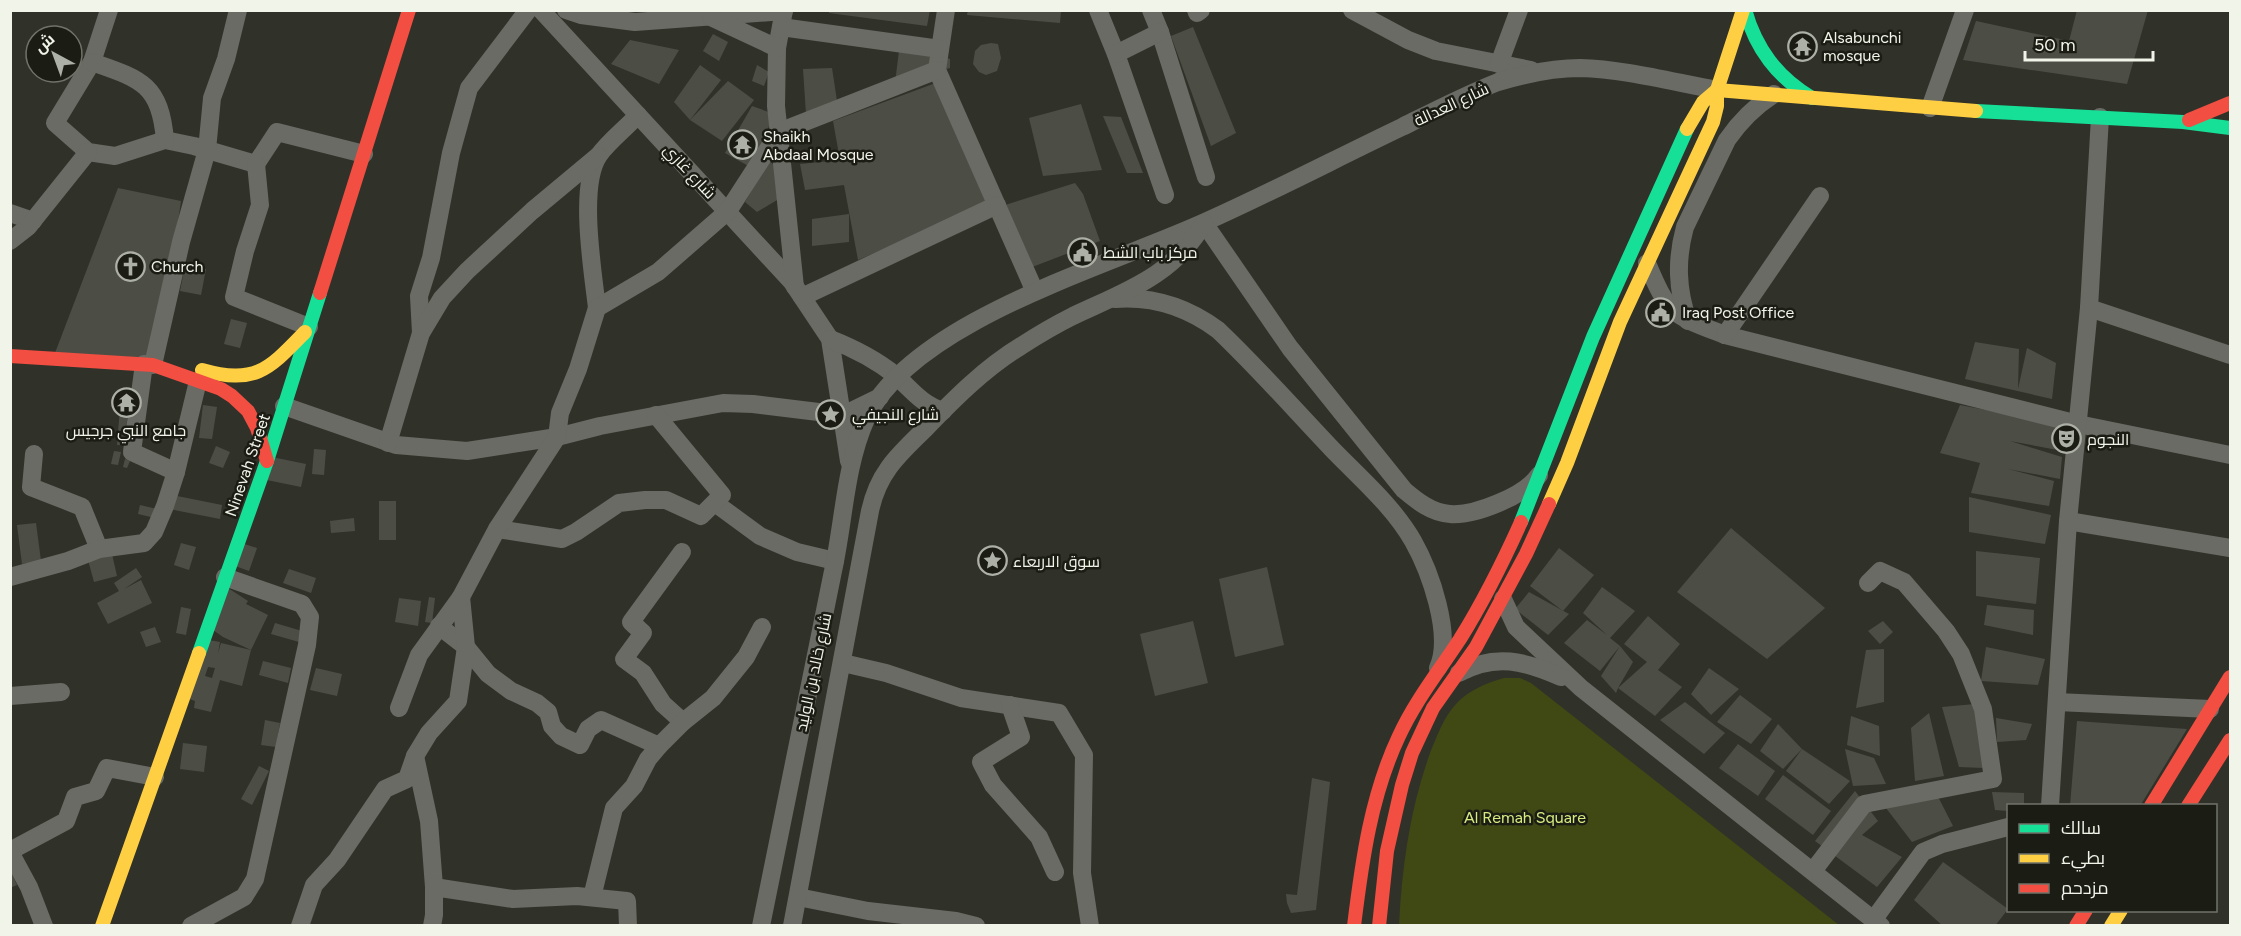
<svg xmlns="http://www.w3.org/2000/svg" width="2241" height="936" font-family="Figtree,Cairo,sans-serif">
<rect width="100%" height="100%" fill="#303229"/>
<path fill="#404814" d="M1504,678H1520L1531,683L1839,925H1399C1402,866 1410,809 1430,753C1437,736 1443,718 1456,704C1469,690 1486,683 1504,678Z"/>
<g fill="#4c4e46" fill-rule="evenodd">
<polygon points="829,10 930,10 927,26 829,13"/>
<polygon points="968,10 1061,10 1060,23 967,15"/>
<polygon points="2077,10 2148,10 2127,84 1963,60 1976,21 2069,41"/>
<polygon points="1193,27 1236,133 1211,146 1171,36"/>
<polygon points="713,34 728,42 719,61 703,51"/>
<polygon points="630,40 679,50 659,84 611,64"/>
<polygon points="900,43 950,59 950,68 895,83"/>
<polygon points="991,43 998,44 1001,58 997,71 986,75 979,72 973,64 975,51 981,45"/>
<polygon points="700,65 721,80 690,120 674,102"/>
<polygon points="757,65 769,72 764,86 752,81"/>
<polygon points="832,68 837,101 806,114 803,69"/>
<polygon points="728,81 754,100 722,141 690,120"/>
<polygon points="941,81 994,202 858,260 844,185 805,190 800,164 840,160 833,121"/>
<polygon points="1081,104 1102,170 1043,176 1029,118"/>
<polygon points="752,106 774,114 752,168 725,153"/>
<polygon points="1103,116 1121,117 1143,173 1127,173"/>
<polygon points="769,161 788,176 789,193 757,212 745,202"/>
<polygon points="1075,183 1083,194 1100,241 1027,269 1005,205"/>
<polygon points="118,188 181,201 162,332 147,358 55,353"/>
<polygon points="849,214 849,242 812,246 812,219"/>
<polygon points="185,265 206,269 201,295 180,291"/>
<polygon points="231,319 247,323 240,348 224,344"/>
<polygon points="1975,342 2019,349 2018,389 2027,348 2056,363 2052,399 1965,379"/>
<polygon points="203,405 217,407 212,439 199,438"/>
<polygon points="1960,405 2060,424 2063,451 2010,441 2062,457 2060,479 2008,469 2054,481 2049,506 1971,493 1980,463 1940,453"/>
<polygon points="120,408 128,409 125,445 117,445"/>
<polygon points="216,446 230,452 223,468 209,463"/>
<polygon points="314,449 326,450 324,475 312,474"/>
<polygon points="114,451 121,452 118,465 111,464"/>
<polygon points="262,455 306,464 301,487 257,478"/>
<polygon points="125,459 130,461 127,468 123,467"/>
<polygon points="172,495 222,505 220,519 169,509"/>
<polygon points="1969,497 2051,515 2045,544 1969,532"/>
<rect x="379" y="501" width="17" height="39"/>
<polygon points="140,505 157,509 155,518 138,514"/>
<polygon points="354,518 355,531 331,533 330,521"/>
<polygon points="36,523 41,561 22,564 17,525"/>
<polygon points="1731,528 1825,608 1767,659 1677,592"/>
<polygon points="232,540 257,548 249,571 224,562"/>
<polygon points="181,543 196,547 189,570 174,565"/>
<polygon points="1559,548 1594,575 1563,611 1530,586"/>
<polygon points="1976,551 2040,558 2036,604 1976,596"/>
<polygon points="112,554 117,576 94,582 88,560"/>
<polygon points="1267,567 1284,645 1235,657 1219,579"/>
<polygon points="136,568 142,577 124,589 141,580 152,603 108,624 97,603 119,591 114,583"/>
<polygon points="289,569 316,578 311,593 283,583"/>
<polygon points="1602,587 1635,611 1610,638 1620,646 1633,662 1618,688 1647,662 1624,644 1648,616 1680,644 1658,670 1682,687 1655,716 1618,688 1616,693 1601,676 1620,646 1600,671 1564,643 1587,620 1607,635 1583,613"/>
<polygon points="228,588 248,601 246,604 268,615 251,650 223,637 203,623"/>
<polygon points="1529,592 1569,614 1548,635 1515,609"/>
<polygon points="429,597 435,598 432,623 425,622"/>
<polygon points="399,598 421,601 418,626 395,622"/>
<polygon points="1987,605 2034,610 2033,635 1984,625"/>
<polygon points="181,607 191,609 186,635 176,633"/>
<polygon points="1193,621 1208,683 1155,696 1140,634"/>
<polygon points="1883,621 1893,632 1880,644 1868,631"/>
<polygon points="275,623 302,631 299,642 271,634"/>
<polygon points="155,627 161,642 146,647 140,632"/>
<path d="M198,638L220,642L218,653L221,643L251,650L242,686L220,680L211,712L194,708L195,701L179,695ZM208,667L215,668L212,678L205,676Z"/>
<polygon points="1986,647 2045,659 2038,685 1981,681"/>
<polygon points="1884,649 1884,702 1856,708 1866,650"/>
<polygon points="263,661 291,668 288,683 259,675"/>
<polygon points="316,668 342,674 337,696 310,690"/>
<polygon points="1709,668 1739,689 1711,715 1691,694"/>
<polygon points="1740,695 1772,719 1751,744 1717,722"/>
<polygon points="1685,702 1725,733 1704,754 1660,720"/>
<polygon points="1975,704 1984,768 1959,767 1942,707"/>
<polygon points="1929,713 1944,776 1915,781 1911,728"/>
<polygon points="1851,716 1879,726 1880,756 1847,745"/>
<polygon points="1996,718 2032,724 2026,740 1997,742"/>
<polygon points="265,720 280,723 276,747 261,745"/>
<polygon points="2077,721 2187,729 2140,806 2070,806"/>
<polygon points="1778,724 1802,749 1783,769 1760,751"/>
<polygon points="183,743 207,746 204,772 180,769"/>
<polygon points="1738,744 1775,771 1758,796 1719,768"/>
<polygon points="1802,749 1850,781 1829,804 1786,771"/>
<polygon points="1845,749 1874,758 1886,784 1853,786"/>
<polygon points="259,766 269,771 252,805 241,799"/>
<polygon points="1783,775 1831,811 1813,835 1765,799"/>
<polygon points="1312,778 1330,782 1316,910 1291,913 1287,903 1286,894 1297,895"/>
<polygon points="1933,787 1953,826 1912,842 1886,808"/>
<polygon points="1855,791 1878,821 1862,835 1902,857 1877,887 1815,841"/>
<polygon points="1992,792 2024,793 2024,806 2008,806 2008,811 1995,810"/>
<polygon points="1943,862 2008,909 1995,926 1943,926 1914,900"/>
<polygon points="10,870 17,885 10,888"/>
</g>
<g fill="none" stroke-linecap="round" stroke-linejoin="round">
<g stroke="#696b64" stroke-width="18">
<polyline points="109,10 92,62 55,123 88,152 115,156 165,140 194,146 256,164 277,132 364,154"/>
<polyline points="541,10 792,282 830,339 849,461"/>
<polyline points="566,10 581,15 635,22 784,11"/>
<polyline points="784,10 777,48 776,106 795,287"/>
<polyline points="946,10 937,70 1032,285"/>
<polyline points="1098,10 1116,54 1165,195"/>
<polyline points="1151,10 1160,32 1206,177"/>
<polyline points="1196,10 1197,13 1201,10"/>
<polyline points="1352,10 1408,40 1436,51 1531,70"/>
<polyline points="711,17 777,48"/>
<polyline points="781,27 940,49"/>
<polyline points="1116,54 1160,32"/>
<path d="M92,62C141,79 160,84 165,140"/>
<polyline points="1499,64 1519,10"/>
<polyline points="1930,108 1965,10"/>
<polyline points="256,164 260,205 245,251 234,297 309,327"/>
<polyline points="10,213 33,221"/>
<path d="M1204,223L1290,348L1404,490C1417,501 1432,513 1450,514C1474,516 1525,496 1539,475"/>
<polyline points="10,241 28,227 88,152"/>
<path d="M1647,263C1669,316 1673,315 1725,335L2078,424L2230,455"/>
<polyline points="802,297 997,205"/>
<path d="M1115,299C1154,296 1187,307 1218,330C1258,368 1294,409 1332,449C1360,478 1393,506 1413,541C1430,571 1453,635 1438,668"/>
<path d="M597,308C593,272 578,185 599,155C609,141 626,128 638,115"/>
<polyline points="2089,308 2230,355"/>
<path d="M1688,321C1677,289 1676,260 1685,227L1727,140C1740,121 1754,107 1774,94"/>
<polyline points="421,333 419,296 431,258 451,153 469,88 528,10"/>
<polyline points="1725,335 1820,196"/>
<path d="M830,339C853,348 875,359 895,375C911,389 921,404 943,411"/>
<polyline points="144,364 132,452 176,472"/>
<polyline points="153,365 181,242 207,150 212,98 226,59 238,10"/>
<polyline points="284,406 396,445 467,451 557,437 600,426 723,403 753,404 843,415 880,397"/>
<polyline points="388,443 421,333 442,298 467,271 532,211 598,156"/>
<polyline points="34,454 31,487 82,507 99,549"/>
<polyline points="715,503 760,536 797,552 835,561"/>
<polyline points="2068,521 2230,548"/>
<polyline points="497,529 562,539 576,532 619,503 645,500 666,500 701,516 722,495 656,415"/>
<polyline points="682,552 631,622 643,633 624,659 643,673 663,704 683,722"/>
<polyline points="10,577 68,561 99,549 144,543 154,532 165,506 176,472 198,381"/>
<polyline points="461,597 497,529 557,437 560,413 578,369 597,308 658,272 728,211 779,132 937,70"/>
<polyline points="1503,599 1516,627 1581,688 1881,926"/>
<polyline points="439,626 466,647 488,674 511,691 537,703 548,712 552,726 561,736 580,745 588,729 601,720 659,746 683,722 713,698 746,657 762,627"/>
<polyline points="843,663 886,673 961,698 1059,713 1084,755 1082,873 1090,926"/>
<path d="M1459,673C1495,653 1525,661 1561,677"/>
<polyline points="10,696 61,692"/>
<polyline points="2057,702 2210,709"/>
<polyline points="1010,705 1021,737 981,762 993,785 1039,837 1055,872"/>
<polyline points="399,708 419,655 461,597 466,647 458,701 429,733 415,756"/>
<polyline points="2050,806 2068,521 2089,308 2100,117"/>
<polyline points="10,851 66,821 75,797 96,791 107,768 155,777"/>
<polyline points="10,852 29,887 44,926"/>
<polyline points="1813,871 1864,804 1993,779 1983,709 1961,654 1946,631 1904,582 1880,571 1868,583"/>
<polyline points="592,897 614,808 634,786 648,759 659,746"/>
<polyline points="798,897 868,911 956,921 976,926"/>
<polyline points="1874,919 1923,852 1942,844 2008,827"/>
<polyline points="191,926 244,897 255,879 307,645 310,617 302,604 225,577"/>
<polyline points="300,926 314,885 337,860 385,789 407,779 415,756 429,821 434,887"/>
<polyline points="432,926 434,915 434,887 513,899 577,896 627,901 628,926"/>
<path d="M761,926C785,807 809,689 833,571C844,521 845,466 866,419C912,321 1111,265 1205,222C1272,192 1337,158 1402,127C1434,111 1465,95 1498,82C1525,74 1552,68 1580,68C1624,69 1673,82 1717,90"/>
<path d="M792,926L870,511C878,473 898,455 925,429C955,398 985,368 1021,346C1038,335 1055,325 1073,316C1126,291 1173,276 1204,223"/>
</g>
<g stroke="#16e098" stroke-width="14">
<path d="M1745,10C1756,49 1777,77 1812,98"/>
<polyline points="1976,111 2183,122 2230,128"/>
<polyline points="1521,522 1593,337 1687,129"/>
<polyline points="199,653 267,461 320,293"/>
</g>
<g stroke="#ffcf43" stroke-width="14">
<polyline points="1687,129 1703,102 1717,90 1976,111"/>
<path d="M202,370C256,385 269,369 305,332"/>
<polyline points="1549,504 1567,463 1620,322 1713,122 1717,106 1717,90 1743,10"/>
<polyline points="102,926 199,653"/>
<polyline points="2111,926 2121,910"/>
</g>
<g stroke="#f24e42" stroke-width="14">
<polyline points="2189,120 2230,103"/>
<polyline points="320,293 409,10"/>
<polyline points="10,356 153,365 221,389 232,396 248,411 257,428 267,461"/>
<polyline points="2151,806 2230,677"/>
<polyline points="2188,806 2230,740"/>
<path d="M1354,926C1362,861 1371,795 1399,736C1415,701 1439,671 1460,639C1483,602 1503,562 1521,522"/>
<polyline points="1379,926 1387,851 1402,785 1412,753 1433,708 1476,647 1526,554 1549,504"/>
<polyline points="2076,926 2086,910"/>
</g>
</g>
<defs>
<symbol id="temple-ring" viewBox="-11 -11 22 22"><circle r="9.5" fill="#1b1d15" stroke="#adb0a6" stroke-width="1.5"/><path d="M0-6L5-2H3V0L6.5 2.5H4V6H1.5V3h-3V6H-4V2.5H-6.5L-3 0V-2H-5Z" fill="#adb0a6"/></symbol>
<symbol id="civic-ring" viewBox="-11 -11 22 22"><circle r="9.5" fill="#1b1d15" stroke="#adb0a6" stroke-width="1.5"/><path d="M-.6-6.5H3V-4.5H.6V-3L4-1V1h2V6H-6V1h2V-1L-.6-3ZM-1.2 2.5V6h2.4V2.5Z" fill="#adb0a6"/></symbol>
<symbol id="church-ring" viewBox="-11 -11 22 22"><circle r="9.5" fill="#1b1d15" stroke="#adb0a6" stroke-width="1.5"/><path d="M-1.2-6h2.4v3.5h3.3v2.4h-3.3V6h-2.4V-.1h-3.3v-2.4h3.3Z" fill="#adb0a6"/></symbol>
<symbol id="sight-ring" viewBox="-11 -11 22 22"><circle r="9.5" fill="#1b1d15" stroke="#adb0a6" stroke-width="1.5"/><path d="M0-6L1.8-2.2L6-1.7L2.9 1.2L3.7 5.4L0 3.3L-3.7 5.4L-2.9 1.2L-6-1.7L-1.8-2.2Z" fill="#adb0a6"/></symbol>
<symbol id="theatre-ring" viewBox="-11 -11 22 22"><circle r="9.5" fill="#1b1d15" stroke="#adb0a6" stroke-width="1.5"/><path d="M-5-5.5Q0-4 5-5.5V0Q5 5 0 6Q-5 5-5 0ZM-3.3-2.5H-1v1.5H-3.3ZM1-2.5H3.3v1.5H1ZM-2.8 1Q0 5.5 2.8 1Z" fill="#adb0a6"/></symbol>
</defs>
<g fill-rule="evenodd">
<use href="#temple-ring" x="1786" y="30" width="33" height="33"/>
<use href="#temple-ring" x="726" y="128" width="33" height="33"/>
<use href="#civic-ring" x="1066" y="236" width="33" height="33"/>
<use href="#church-ring" x="114" y="250" width="33" height="33"/>
<use href="#civic-ring" x="1644" y="296" width="33" height="33"/>
<use href="#temple-ring" x="110" y="386" width="33" height="33"/>
<use href="#sight-ring" x="814" y="398" width="33" height="33"/>
<use href="#theatre-ring" x="2050" y="422" width="33" height="33"/>
<use href="#sight-ring" x="976" y="544" width="33" height="33"/>
</g>
<g text-anchor="middle" stroke-width="5" stroke-linejoin="round" paint-order="stroke">
<g font-size="16" fill="#f1f4e9" stroke="#1b1d15" text-anchor="start">
<text x="1823" y="43">Alsabunchi<tspan x="1823" dy="18">mosque</tspan></text>
<text x="763" y="142">Shaikh<tspan x="763" dy="18">Abdaal Mosque</tspan></text>
<text x="1103" y="258">مركز باب الشط</text>
<text x="151" y="272">Church</text>
<text x="1682" y="318">Iraq Post Office</text>
<text x="852" y="420">شارع النجيفي</text>
<text x="126" y="436" text-anchor="middle">جامع النبي جرجيس</text>
<text x="2087" y="445">النجوم</text>
<text x="1013" y="567">سوق الاربعاء</text>
</g>
<g font-size="16" fill="#f1f4e9" stroke="#1b1d15">
<text transform="translate(1451 104) rotate(-25)" y="6">شارع العدالة</text>
<text transform="translate(690 171) rotate(47)" y="6">شارع غازي</text>
<text transform="translate(247 465) rotate(-71)" y="6">Ninevah Street</text>
<text transform="translate(813 672) rotate(-78)" y="6">شارع خالد بن الوليد</text>
</g>
<g font-size="16" fill="#d6eb7f" stroke="#1b1d15">
<text x="1525" y="823">Al Remah Square</text>
</g>
</g>
<rect width="2241" height="936" fill="none" stroke="#f1f4e9" stroke-width="24"/>
<rect x="2007" y="804" width="210" height="108" fill="#1b1d15" stroke="#71736a" stroke-width="1.5"/>
<rect x="2019" y="824" width="30" height="9" fill="#16e098" stroke="#71736a" stroke-width="1.5"/>
<text x="2061" y="834" font-size="18" fill="#f1f4e9">سالك</text>
<rect x="2019" y="854" width="30" height="9" fill="#ffcf43" stroke="#71736a" stroke-width="1.5"/>
<text x="2061" y="864" font-size="18" fill="#f1f4e9">بطيء</text>
<rect x="2019" y="884" width="30" height="9" fill="#f24e42" stroke="#71736a" stroke-width="1.5"/>
<text x="2061" y="894" font-size="18" fill="#f1f4e9">مزدحم</text>
<g transform="translate(54 54) rotate(319)"><circle r="28" fill="#1b1d15" stroke="#71736a" stroke-width="1.5"/>
<path d="M0-4.5L10 22L0 15L-10 22Z" fill="#adb0a6"/>
<text y="-9" font-size="16" font-weight="bold" text-anchor="middle" fill="#f1f4e9">ش</text>
</g>
<path d="M2025 51v9h128v-9" fill="none" stroke="#f1f4e9" stroke-width="3"/>
<text x="2034" y="51" font-size="18" fill="#f1f4e9" stroke="#1b1d15" stroke-width="4.5" paint-order="stroke">50 m</text>
</svg>
